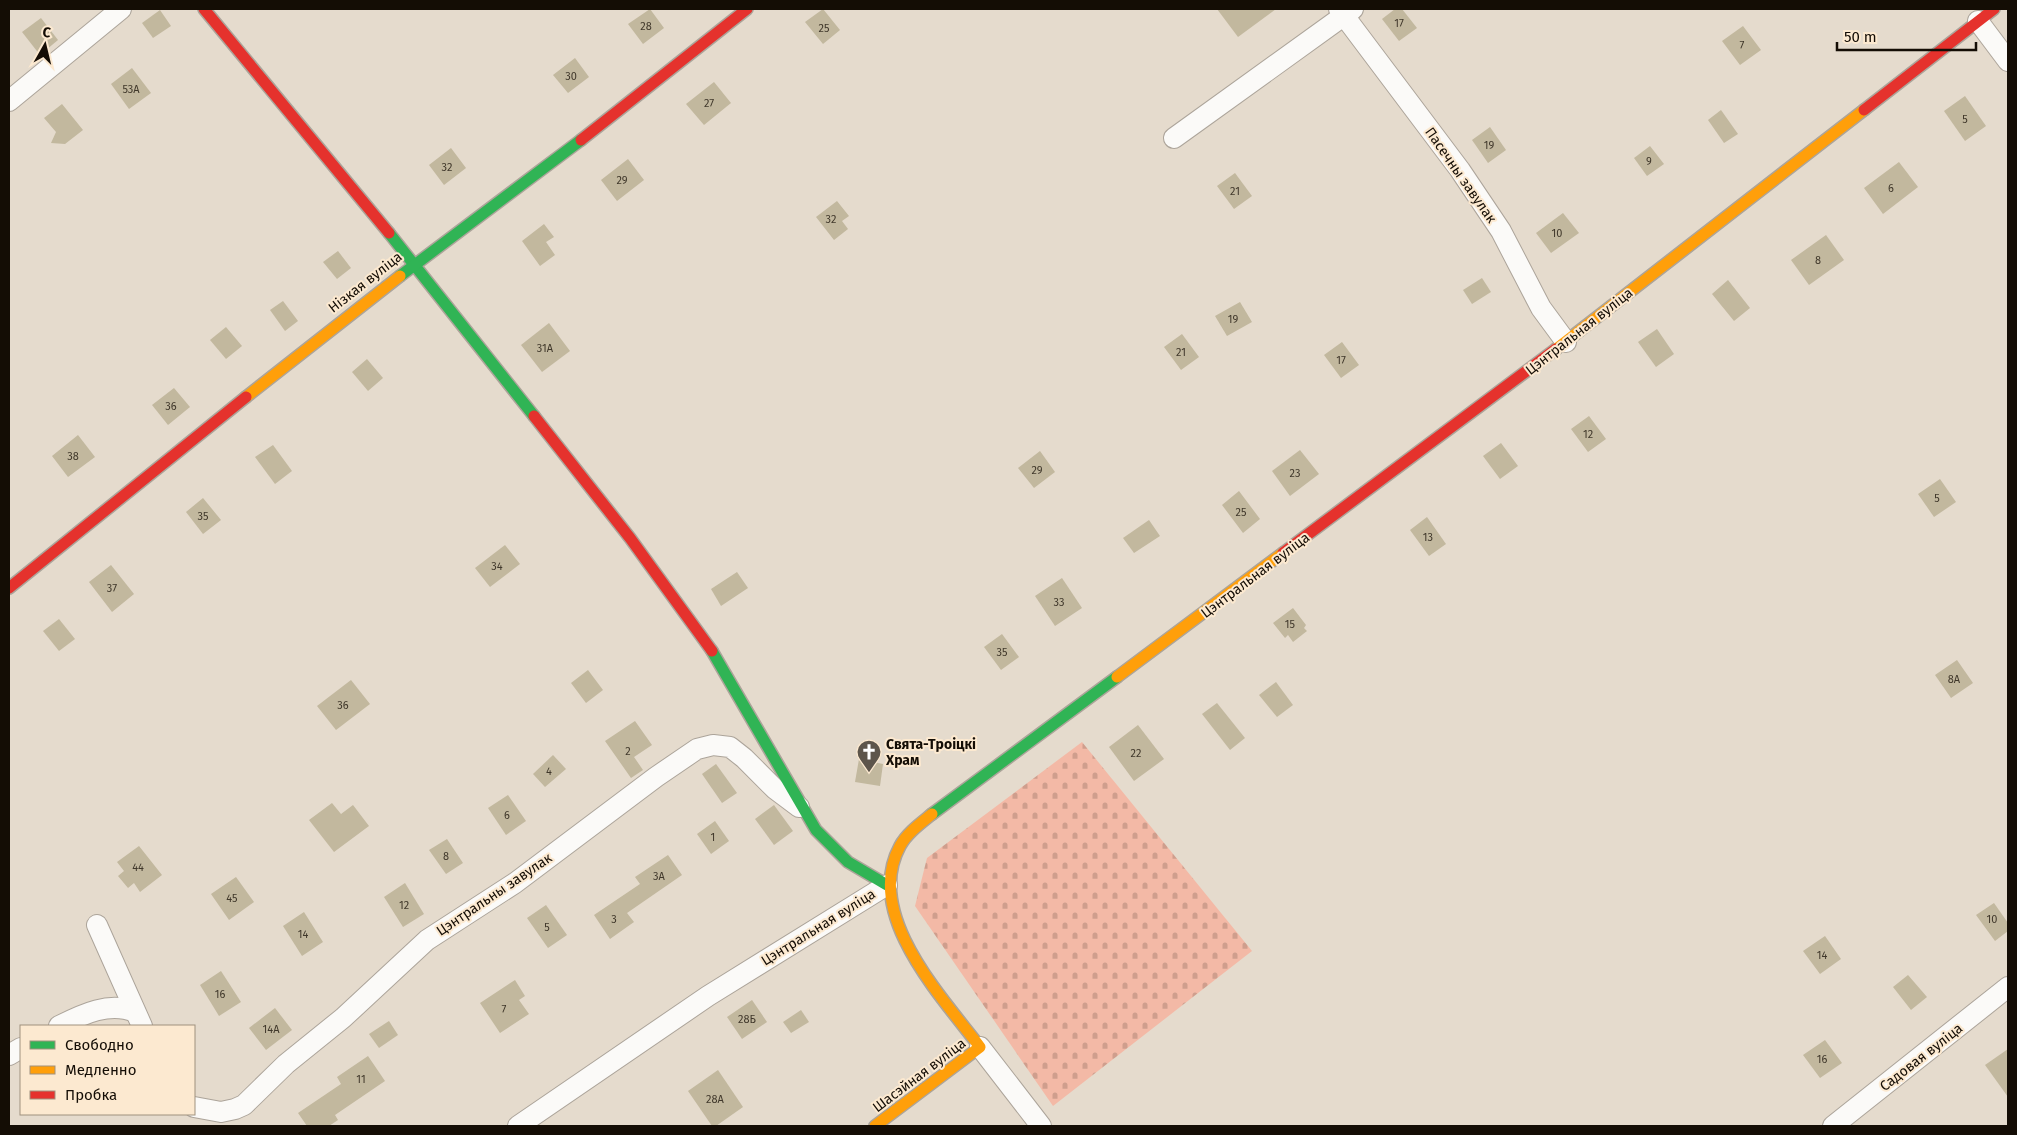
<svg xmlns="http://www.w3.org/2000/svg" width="2017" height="1135" font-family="'Fira Sans',sans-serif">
<defs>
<pattern id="cemetery-stones" width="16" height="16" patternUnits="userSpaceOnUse" patternTransform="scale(1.25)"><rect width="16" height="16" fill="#f3b9a6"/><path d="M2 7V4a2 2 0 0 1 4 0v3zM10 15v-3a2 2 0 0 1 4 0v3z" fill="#cf9e8d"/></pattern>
</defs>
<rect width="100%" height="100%" fill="#e5dbcd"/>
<polygon fill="url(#cemetery-stones)" points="1082,742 1252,951 1053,1106 915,906 927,858"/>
<g fill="#c2b89e">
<polygon points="650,9 664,28 643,44 628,24"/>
<polygon points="823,9 840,30 823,44 805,22"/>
<polygon points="1217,9 1276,9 1238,37"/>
<polygon points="1395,9 1402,9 1417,28 1399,41 1382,19"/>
<polygon points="160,10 171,26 153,38 142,23"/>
<polygon points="41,18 58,40 40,55 22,32"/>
<polygon points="1743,26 1761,50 1740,65 1722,41"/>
<polygon points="575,58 589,77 568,93 553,75"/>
<polygon points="132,68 151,93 129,109 111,84"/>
<polygon points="714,82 731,103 704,125 686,104"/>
<polygon points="1965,96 1986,126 1965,141 1944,111"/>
<polygon points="62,104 83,130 65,144 51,143 56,132 44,118"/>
<polygon points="1721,110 1738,134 1724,143 1708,120"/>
<polygon points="1490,127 1506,150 1488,163 1472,140"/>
<polygon points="1650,146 1664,164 1647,176 1634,158"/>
<polygon points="451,148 466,168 444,185 429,165"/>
<polygon points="628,159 644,180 617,201 601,180"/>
<polygon points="1899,162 1918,187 1883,214 1864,188"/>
<polygon points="1235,173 1252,196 1234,209 1217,186"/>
<polygon points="837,201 849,216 842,221 848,229 834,240 816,217"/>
<polygon points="1563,213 1579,233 1551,253 1536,233"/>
<polygon points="544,224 554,237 546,242 555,255 540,266 522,241"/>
<polygon points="1826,235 1844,260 1809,285 1791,260"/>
<polygon points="338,251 351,268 337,279 323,262"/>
<polygon points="1482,278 1491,292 1472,304 1463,290"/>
<polygon points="1728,280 1750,308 1734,321 1712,294"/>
<polygon points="283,301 298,321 285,331 270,310"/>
<polygon points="1240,302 1252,322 1227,336 1215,316"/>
<polygon points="549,323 570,351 542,372 521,345"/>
<polygon points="226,327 242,346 226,359 210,340"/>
<polygon points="1657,329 1674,354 1656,367 1638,342"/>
<polygon points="1182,334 1199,357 1181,370 1164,347"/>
<polygon points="1342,342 1359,365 1341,378 1324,355"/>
<polygon points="367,359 383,378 368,391 352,372"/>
<polygon points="174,388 190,407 168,425 152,405"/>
<polygon points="1589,416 1606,439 1588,452 1571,429"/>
<polygon points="78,435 95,457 68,477 52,456"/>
<polygon points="1501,443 1518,466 1500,479 1483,456"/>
<polygon points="273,445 292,471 275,484 255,457"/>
<polygon points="1300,450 1319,474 1290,496 1272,471"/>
<polygon points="1040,451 1055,472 1034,488 1018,468"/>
<polygon points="1940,479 1956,502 1934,517 1918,494"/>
<polygon points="1239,491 1260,519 1243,533 1222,505"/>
<polygon points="203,498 221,520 203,534 186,512"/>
<polygon points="1427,517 1446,544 1429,556 1410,530"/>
<polygon points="1149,520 1160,536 1134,553 1123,538"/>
<polygon points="505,545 520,564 490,587 475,568"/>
<polygon points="111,565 134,594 112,612 89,582"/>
<polygon points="737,572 748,588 721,606 711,589"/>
<polygon points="1062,578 1082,608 1055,626 1035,596"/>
<polygon points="1293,608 1306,625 1304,628 1307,631 1293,642 1288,635 1285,638 1273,623"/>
<polygon points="59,619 75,639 59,651 43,631"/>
<polygon points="1002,634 1019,657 1001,670 984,647"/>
<polygon points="1957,660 1973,683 1951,698 1935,675"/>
<polygon points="588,670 603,690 586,703 571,683"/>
<polygon points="351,680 370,704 336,730 317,706"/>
<polygon points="1276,682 1293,705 1277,717 1259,695"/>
<polygon points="1217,703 1245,738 1230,750 1202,714"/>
<polygon points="635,721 652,745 634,757 643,770 631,778 605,741"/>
<polygon points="1138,725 1164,759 1134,781 1109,747"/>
<polygon points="553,755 566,769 545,787 533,774"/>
<polygon points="859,759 883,764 880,786 855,782"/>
<polygon points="716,764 737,793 722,803 702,774"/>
<polygon points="508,795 526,821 506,835 488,808"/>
<polygon points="332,803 341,814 353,805 369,826 334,852 309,820"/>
<polygon points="774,805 793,831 774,845 755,819"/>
<polygon points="715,821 729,841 711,854 697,834"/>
<polygon points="447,839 463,863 446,874 429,850"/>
<polygon points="139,846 162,875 140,892 134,883 128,888 118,876 124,871 117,862"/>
<polygon points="668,855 682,875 627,913 634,922 610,939 594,915 640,884 635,877"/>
<polygon points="236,877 254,902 229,920 211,894"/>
<polygon points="405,883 424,914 403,927 384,897"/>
<polygon points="1994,903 2008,923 2008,931 1995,941 1976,915"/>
<polygon points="546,905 567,935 548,948 527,918"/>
<polygon points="304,912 323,942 302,956 283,926"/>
<polygon points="1825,936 1841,959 1820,974 1803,951"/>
<polygon points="221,971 241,1002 219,1016 200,985"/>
<polygon points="1908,975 1927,997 1911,1010 1893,987"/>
<polygon points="515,980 525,996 519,1000 529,1014 500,1033 480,1003"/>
<polygon points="752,1000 767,1022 742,1039 727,1017"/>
<polygon points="275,1008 292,1030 266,1050 249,1028"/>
<polygon points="801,1010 809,1022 791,1033 783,1022"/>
<polygon points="389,1021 398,1035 379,1048 369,1034"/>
<polygon points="1825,1040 1842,1063 1820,1078 1803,1055"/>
<polygon points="2008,1049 2008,1097 1985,1065"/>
<polygon points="368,1056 385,1081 335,1115 338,1120 329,1126 307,1126 298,1113 341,1084 337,1077"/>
<polygon points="718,1070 743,1107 716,1126 712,1126 688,1091"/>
</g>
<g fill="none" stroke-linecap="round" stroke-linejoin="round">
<defs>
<g id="street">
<polyline points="1339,9 1460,170 1501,231 1541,308 1566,342"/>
<polyline points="1978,21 2008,61"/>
<polyline points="9,101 121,9"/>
<polyline points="1174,138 1353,9"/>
<polyline points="97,925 142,1026"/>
<path d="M59,1026C83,1014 110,1001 135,1012"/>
<polyline points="980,1047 1041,1126"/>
<polyline points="9,1055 21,1048"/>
<polyline points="194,1107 221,1112 235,1109 244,1105 286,1064 343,1018 427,940 515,883 656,777 697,749 713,745 730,747 744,758 775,789 799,807"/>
<polyline points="518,1126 708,996 887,885"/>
<polyline points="1833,1126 2008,987"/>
</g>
<g id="fast">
<polyline points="389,233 534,416"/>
<polyline points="400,276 581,140"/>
<polyline points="712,651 816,830 848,862 887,885"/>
<polyline points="932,814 1117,677"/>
</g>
<g id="slow">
<polyline points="1556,349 1864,110"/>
<polyline points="246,397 400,276"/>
<polyline points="1117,677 1283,553"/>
<path d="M875,1126L980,1047C941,996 863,914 900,846C907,833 921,823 932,814"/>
</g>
<g id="jam">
<polyline points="204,9 389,233"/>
<polyline points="1864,110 1994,9"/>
<polyline points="581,140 747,9"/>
<polyline points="534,416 630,538 712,651"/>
<polyline points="1283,553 1556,349"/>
<polyline points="9,588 246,397"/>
</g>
</defs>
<use href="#street" stroke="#aca49a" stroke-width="22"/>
<use href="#fast" stroke="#aca49a" stroke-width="14"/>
<use href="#slow" stroke="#aca49a" stroke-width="14"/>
<use href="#jam" stroke="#aca49a" stroke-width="14"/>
<use href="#street" stroke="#fbfaf8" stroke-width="20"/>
<use href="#fast" stroke="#30b455" stroke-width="11"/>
<use href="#slow" stroke="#ff9f0a" stroke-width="11"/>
<use href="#jam" stroke="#e5322d" stroke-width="11"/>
</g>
<defs>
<symbol id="church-pin" viewBox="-11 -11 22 30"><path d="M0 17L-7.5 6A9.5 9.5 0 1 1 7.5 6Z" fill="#5d554b" stroke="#fce9d0"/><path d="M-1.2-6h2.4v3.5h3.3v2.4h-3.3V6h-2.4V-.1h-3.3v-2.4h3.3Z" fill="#fff"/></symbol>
</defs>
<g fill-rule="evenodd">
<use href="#church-pin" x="855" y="738" width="28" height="38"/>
</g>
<g text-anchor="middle" stroke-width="4" stroke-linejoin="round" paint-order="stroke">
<g font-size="11" fill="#40382b">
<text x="1399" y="27">17</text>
<text x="646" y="30">28</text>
<text x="824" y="32">25</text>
<text x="1742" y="49">7</text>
<text x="571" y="80">30</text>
<text x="131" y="93">53А</text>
<text x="709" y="107">27</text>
<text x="1965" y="123">5</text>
<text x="1489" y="149">19</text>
<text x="1649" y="165">9</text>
<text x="447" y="171">32</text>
<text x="622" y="184">29</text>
<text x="1891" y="192">6</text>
<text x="1235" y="195">21</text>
<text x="831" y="223">32</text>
<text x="1557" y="237">10</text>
<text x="1818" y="264">8</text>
<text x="1233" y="323">19</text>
<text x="545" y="352">31А</text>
<text x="1181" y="356">21</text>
<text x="1341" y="364">17</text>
<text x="171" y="410">36</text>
<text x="1588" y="438">12</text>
<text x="73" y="460">38</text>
<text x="1037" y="474">29</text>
<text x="1295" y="477">23</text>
<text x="1937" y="502">5</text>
<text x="1241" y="516">25</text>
<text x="203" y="520">35</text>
<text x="1428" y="541">13</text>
<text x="497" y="570">34</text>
<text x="112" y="592">37</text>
<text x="1059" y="606">33</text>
<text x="1290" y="628">15</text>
<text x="1002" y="656">35</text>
<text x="1954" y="683">8А</text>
<text x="343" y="709">36</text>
<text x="628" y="755">2</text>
<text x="1136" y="757">22</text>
<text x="549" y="775">4</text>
<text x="507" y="819">6</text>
<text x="713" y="841">1</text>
<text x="446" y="860">8</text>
<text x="138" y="871">44</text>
<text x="659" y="880">3А</text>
<text x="232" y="902">45</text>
<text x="404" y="909">12</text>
<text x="614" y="923">3</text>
<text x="1992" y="923">10</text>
<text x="547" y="931">5</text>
<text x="303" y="938">14</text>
<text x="1822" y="959">14</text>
<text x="220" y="998">16</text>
<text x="504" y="1013">7</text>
<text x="747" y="1023">28Б</text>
<text x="271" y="1033">14А</text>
<text x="1822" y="1063">16</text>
<text x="361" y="1083">11</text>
<text x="715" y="1103">28А</text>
</g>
<g font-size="14" fill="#140d05" stroke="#fce9d0">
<text transform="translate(1461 175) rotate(55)" y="5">Пасечны завулак</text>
<text transform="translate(365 282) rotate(-38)" y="5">Нізкая вуліца</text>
<text transform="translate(1579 331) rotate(-38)" y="5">Цэнтральная вуліца</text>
<text transform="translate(1255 575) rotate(-37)" y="5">Цэнтральная вуліца</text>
<text transform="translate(494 894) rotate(-34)" y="5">Цэнтральны завулак</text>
<text transform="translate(818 927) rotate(-32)" y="5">Цэнтральная вуліца</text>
<text transform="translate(1921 1057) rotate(-38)" y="5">Садовая вуліца</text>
<text transform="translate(919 1075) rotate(-37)" y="5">Шасэйная вуліца</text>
</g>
<g font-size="14" font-weight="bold" fill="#140d05" stroke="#fce9d0" text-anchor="start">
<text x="886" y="749">Свята-Троіцкі<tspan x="886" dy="16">Храм</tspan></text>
</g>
</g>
<rect width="2017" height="1135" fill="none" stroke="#140d05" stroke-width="20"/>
<rect x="20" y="1025" width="175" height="90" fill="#fce9d0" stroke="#9f917f"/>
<rect x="30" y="1041" width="25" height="8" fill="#30b455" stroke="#9f917f"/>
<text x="65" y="1050" font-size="15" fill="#140d05">Свободно</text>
<rect x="30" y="1066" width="25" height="8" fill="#ff9f0a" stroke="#9f917f"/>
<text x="65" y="1075" font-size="15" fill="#140d05">Медленно</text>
<rect x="30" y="1091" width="25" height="8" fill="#e5322d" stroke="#9f917f"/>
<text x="65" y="1100" font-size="15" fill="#140d05">Пробка</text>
<g transform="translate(45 45) rotate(8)" stroke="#fce9d0" stroke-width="4" paint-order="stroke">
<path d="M0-4L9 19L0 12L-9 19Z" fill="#140d05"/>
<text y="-8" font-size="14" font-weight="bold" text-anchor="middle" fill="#140d05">С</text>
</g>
<path d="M1837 42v8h139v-8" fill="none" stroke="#140d05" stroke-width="2.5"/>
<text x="1844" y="42" font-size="15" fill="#140d05" stroke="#fce9d0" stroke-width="4" paint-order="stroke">50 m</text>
</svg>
